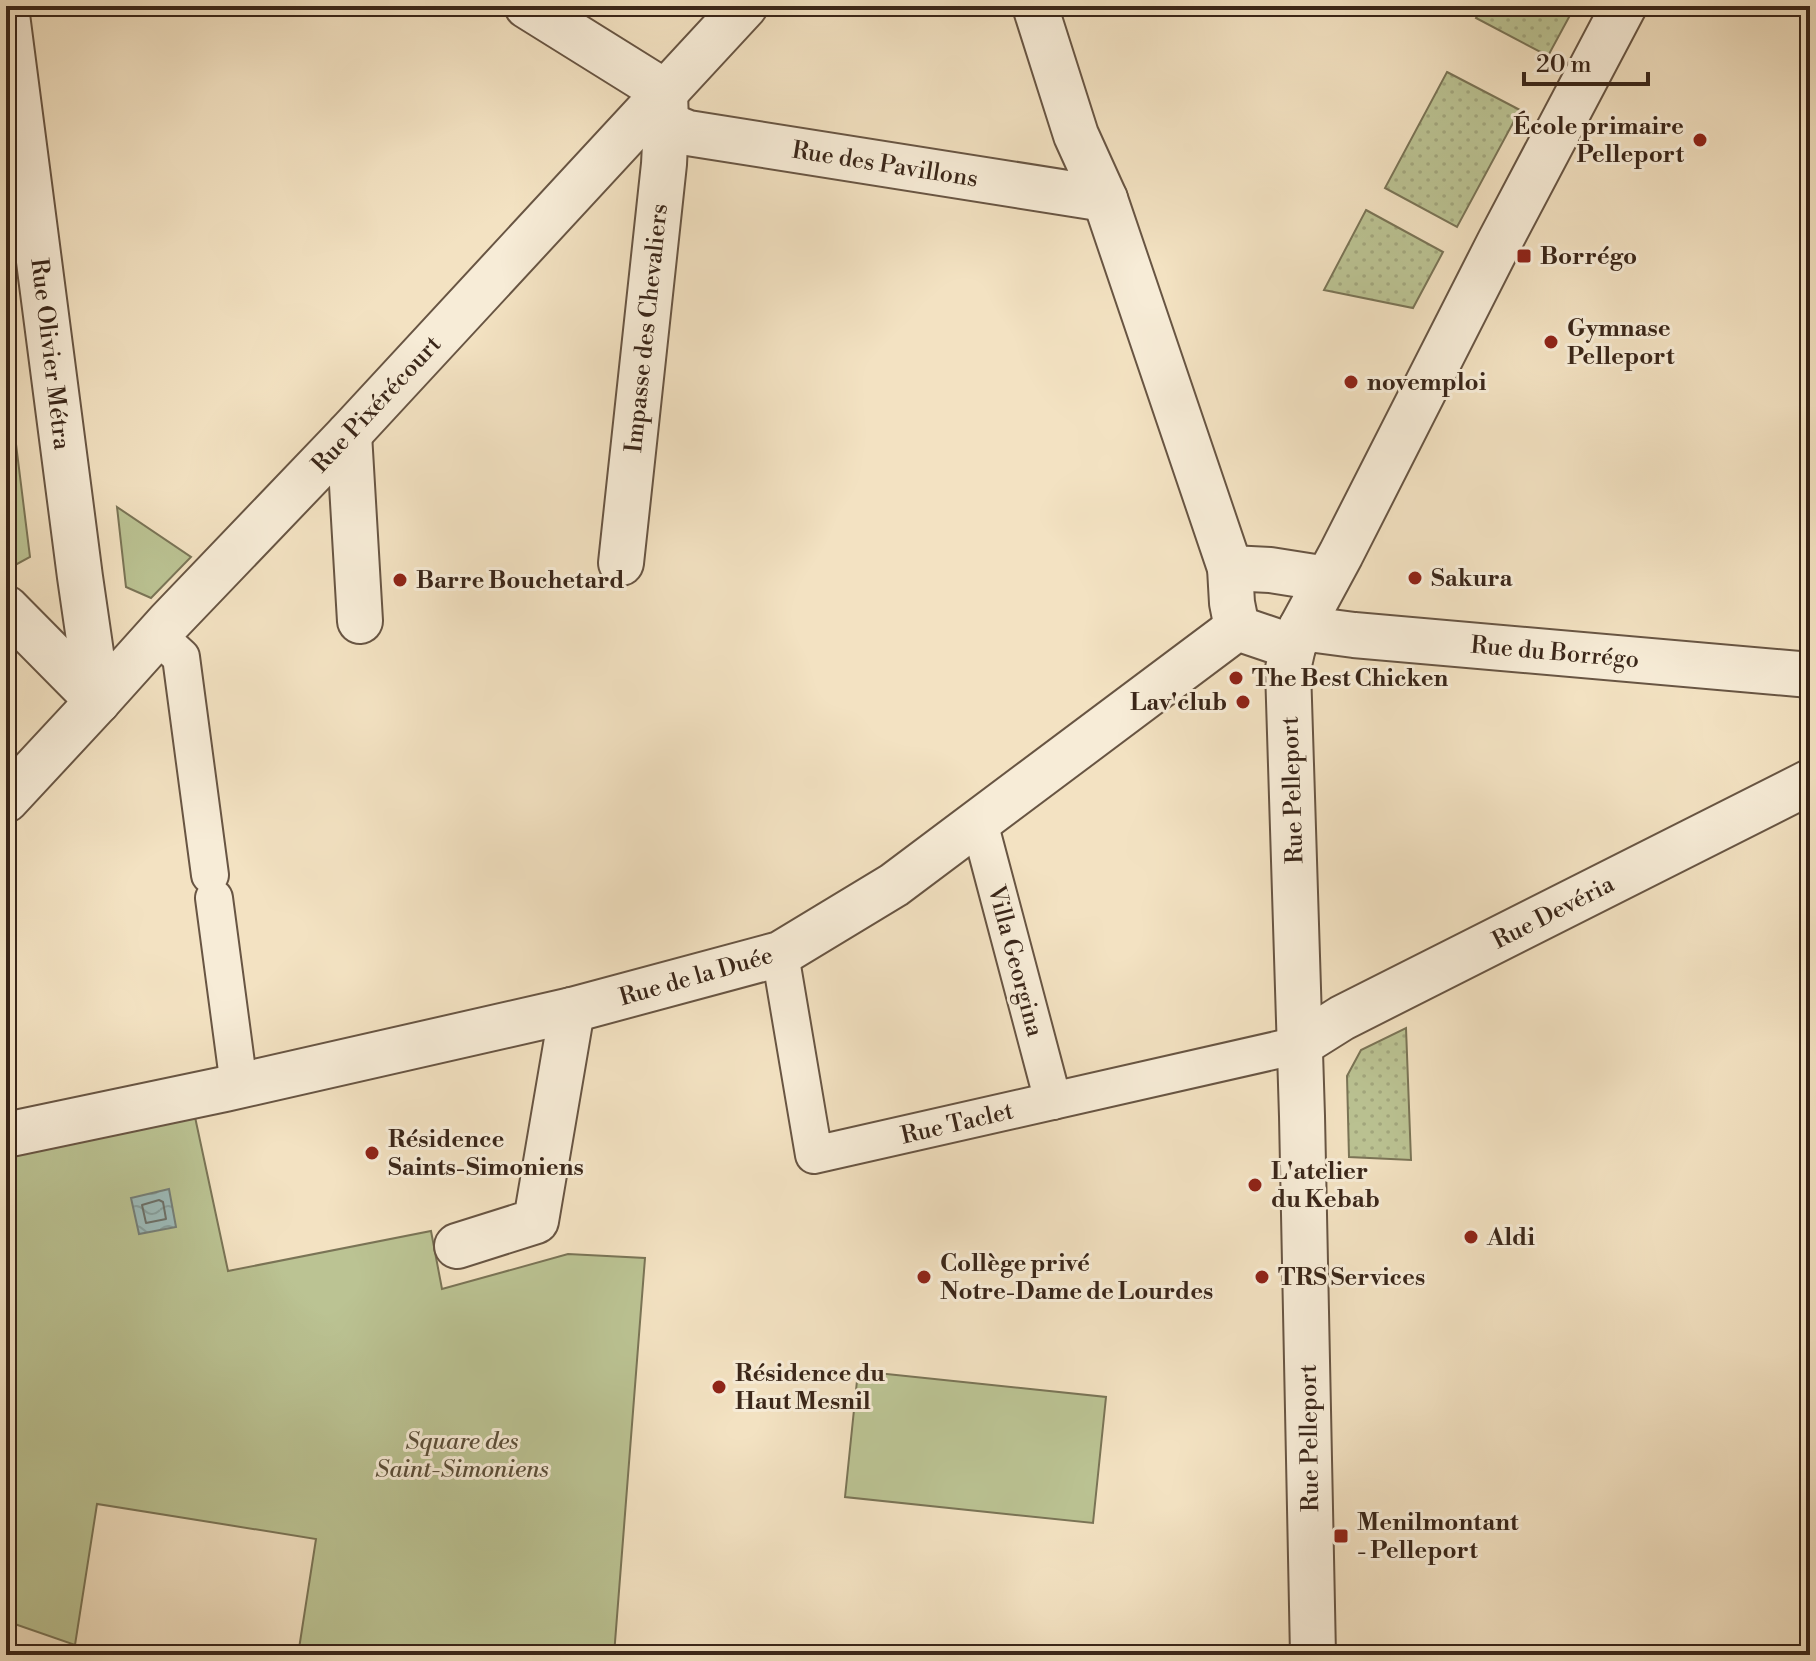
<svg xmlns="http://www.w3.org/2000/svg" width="1816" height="1661" font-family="'Libre Bodoni',serif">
<defs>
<pattern id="garden-dots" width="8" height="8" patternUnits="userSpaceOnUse" patternTransform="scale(2)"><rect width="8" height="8" fill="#bbc393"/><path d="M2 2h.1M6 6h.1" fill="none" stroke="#a2a77e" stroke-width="1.8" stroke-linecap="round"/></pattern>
<pattern id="water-waves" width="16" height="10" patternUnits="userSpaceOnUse" patternTransform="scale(2)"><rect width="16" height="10" fill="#9dbcbb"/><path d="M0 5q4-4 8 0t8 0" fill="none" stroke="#88a1a0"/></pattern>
</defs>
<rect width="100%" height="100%" fill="#f3e2c2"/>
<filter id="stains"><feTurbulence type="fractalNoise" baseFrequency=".0025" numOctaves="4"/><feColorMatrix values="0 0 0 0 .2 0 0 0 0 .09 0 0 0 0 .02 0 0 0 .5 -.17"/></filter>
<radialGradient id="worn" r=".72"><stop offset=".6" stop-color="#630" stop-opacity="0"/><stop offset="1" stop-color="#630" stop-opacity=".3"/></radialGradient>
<g fill="#bbc393" stroke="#7a7456" stroke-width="2">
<polygon points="6,430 15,436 30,557 6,570"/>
<polygon points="117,507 191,557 151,598 126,587"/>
<polygon points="195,1117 228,1271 431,1231 442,1289 568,1254 645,1258 614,1655 298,1655 316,1539 97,1504 75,1645 6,1621 6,1155"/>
<polygon points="858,1371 1106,1397 1093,1523 845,1497"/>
</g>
<g fill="url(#garden-dots)" stroke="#7a7456" stroke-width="2">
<polygon points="1482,6 1575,6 1548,56 1476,18"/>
<polygon points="1447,72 1520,110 1457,227 1385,188"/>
<polygon points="1366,210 1443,252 1413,308 1324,290"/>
<polygon points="1406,1028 1411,1160 1349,1157 1347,1076 1361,1050"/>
</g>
<polygon fill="url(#water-waves)" stroke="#75807a" stroke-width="2" points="169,1189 176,1227 139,1234 131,1198"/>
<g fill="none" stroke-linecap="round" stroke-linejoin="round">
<polygon stroke="#6c716a" stroke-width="2" points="159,1200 163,1202 166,1219 146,1223 142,1205"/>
<defs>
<g id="pedestrian">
<polyline points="157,635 181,657 210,875"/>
<polyline points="979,822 1053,1101"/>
<polyline points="214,898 239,1086"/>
<polyline points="780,954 814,1155 1299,1045"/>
</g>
<g id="minor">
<polyline points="527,6 665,92"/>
<polyline points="1035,6 1076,135 1105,199 1230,568 1232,603 1237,628"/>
<polyline points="6,7 80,577 98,701"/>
<polyline points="666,124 688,133 1105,199"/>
<polyline points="349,434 360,621"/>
<polyline points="621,563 664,164 666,124 665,92"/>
<polyline points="1230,568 1270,570 1327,579"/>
<polyline points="6,608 98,701"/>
<polyline points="1301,628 1354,635 1810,675"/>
<polyline points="6,800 98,701 169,622 349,434 745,6"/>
<polyline points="1299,1045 1342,1018 1810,782"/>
<polyline points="6,1135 225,1089 572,1010 780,954 894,885 1237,628 1293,647"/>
<polyline points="457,1246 536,1221 572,1010"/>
<polyline points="1313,1655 1302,1116 1288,669 1293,647 1301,628 1341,554 1499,243 1624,6"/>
</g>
</defs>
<use href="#pedestrian" stroke="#685543" stroke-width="40"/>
<use href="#minor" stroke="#685543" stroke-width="48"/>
<use href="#pedestrian" stroke="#f7ecd7" stroke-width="36"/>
<use href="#minor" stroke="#f7ecd7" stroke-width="44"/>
</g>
<g fill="#8f2418" stroke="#f7ecd7" stroke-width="3">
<circle cx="1700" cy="140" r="8"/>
<rect x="1516" y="248" width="16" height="16" rx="4"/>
<circle cx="1551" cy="342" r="8"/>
<circle cx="1351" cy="382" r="8"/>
<circle cx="1415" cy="578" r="8"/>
<circle cx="400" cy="580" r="8"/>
<circle cx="1236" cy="678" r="8"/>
<circle cx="1243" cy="702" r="8"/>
<circle cx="372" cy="1153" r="8"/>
<circle cx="1255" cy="1185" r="8"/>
<circle cx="1471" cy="1237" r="8"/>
<circle cx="924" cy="1277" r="8"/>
<circle cx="1262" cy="1277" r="8"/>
<circle cx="719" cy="1387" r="8"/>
<rect x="1333" y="1528" width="16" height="16" rx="4"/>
</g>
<g text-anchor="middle" stroke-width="6" stroke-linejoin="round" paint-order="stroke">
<g font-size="24" font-weight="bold" fill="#3a2619" stroke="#f7ecd7" text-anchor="start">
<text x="1684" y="134" text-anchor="end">École primaire<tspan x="1684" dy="28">Pelleport</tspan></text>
<text x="1540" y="264">Borrégo</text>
<text x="1567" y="336">Gymnase<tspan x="1567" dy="28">Pelleport</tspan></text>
<text x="1367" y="390">novemploi</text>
<text x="1431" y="586">Sakura</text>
<text x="416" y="588">Barre Bouchetard</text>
<text x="1252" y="686">The Best Chicken</text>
<text x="1227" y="710" text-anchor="end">Lav'club</text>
<text x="388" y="1147">Résidence<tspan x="388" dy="28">Saints-Simoniens</tspan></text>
<text x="1271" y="1179">L'atelier<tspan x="1271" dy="28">du Kebab</tspan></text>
<text x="1487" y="1245">Aldi</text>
<text x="940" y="1271">Collège privé<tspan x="940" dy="28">Notre-Dame de Lourdes</tspan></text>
<text x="1278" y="1285">TRS Services</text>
<text x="735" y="1381">Résidence du<tspan x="735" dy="28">Haut Mesnil</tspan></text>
<text x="1357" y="1530">Menilmontant<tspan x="1357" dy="28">- Pelleport</tspan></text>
</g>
<g font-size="24" fill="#3a2619" stroke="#f7ecd7">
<text transform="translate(885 164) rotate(9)" y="8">Rue des Pavillons</text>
<text transform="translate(646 328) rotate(-84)" y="8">Impasse des Chevaliers</text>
<text transform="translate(51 354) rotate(83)" y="8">Rue Olivier Métra</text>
<text transform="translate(376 404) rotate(-47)" y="8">Rue Pixérécourt</text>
<text transform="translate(1555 652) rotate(5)" y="8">Rue du Borrégo</text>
<text transform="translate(1292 790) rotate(-92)" y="8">Rue Pelleport</text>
<text transform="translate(1553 912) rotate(-27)" y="8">Rue Devéria</text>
<text transform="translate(1016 961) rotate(75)" y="8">Villa Georgina</text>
<text transform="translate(696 976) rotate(-16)" y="8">Rue de la Duée</text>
<text transform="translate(957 1123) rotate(-13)" y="8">Rue Taclet</text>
<text transform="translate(1309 1438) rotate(-91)" y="8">Rue Pelleport</text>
</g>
<g font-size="24" font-style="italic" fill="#5a4d38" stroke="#f7ecd7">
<text x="462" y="1449">Square des<tspan x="462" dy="28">Saint-Simoniens</tspan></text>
</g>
</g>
<rect width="1816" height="1661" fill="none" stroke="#f3e2c2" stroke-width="32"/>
<rect x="8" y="8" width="1800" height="1645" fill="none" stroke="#3a2619" stroke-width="4"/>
<rect x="16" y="16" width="1784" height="1629" fill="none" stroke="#3a2619" stroke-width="2"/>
<path d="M1524 72v12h124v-12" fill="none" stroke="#3a2619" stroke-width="4"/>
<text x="1536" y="72" font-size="24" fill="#3a2619" stroke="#f7ecd7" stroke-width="6" paint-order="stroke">20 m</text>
<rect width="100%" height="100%" filter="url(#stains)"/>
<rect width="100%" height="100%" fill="url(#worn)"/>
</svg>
